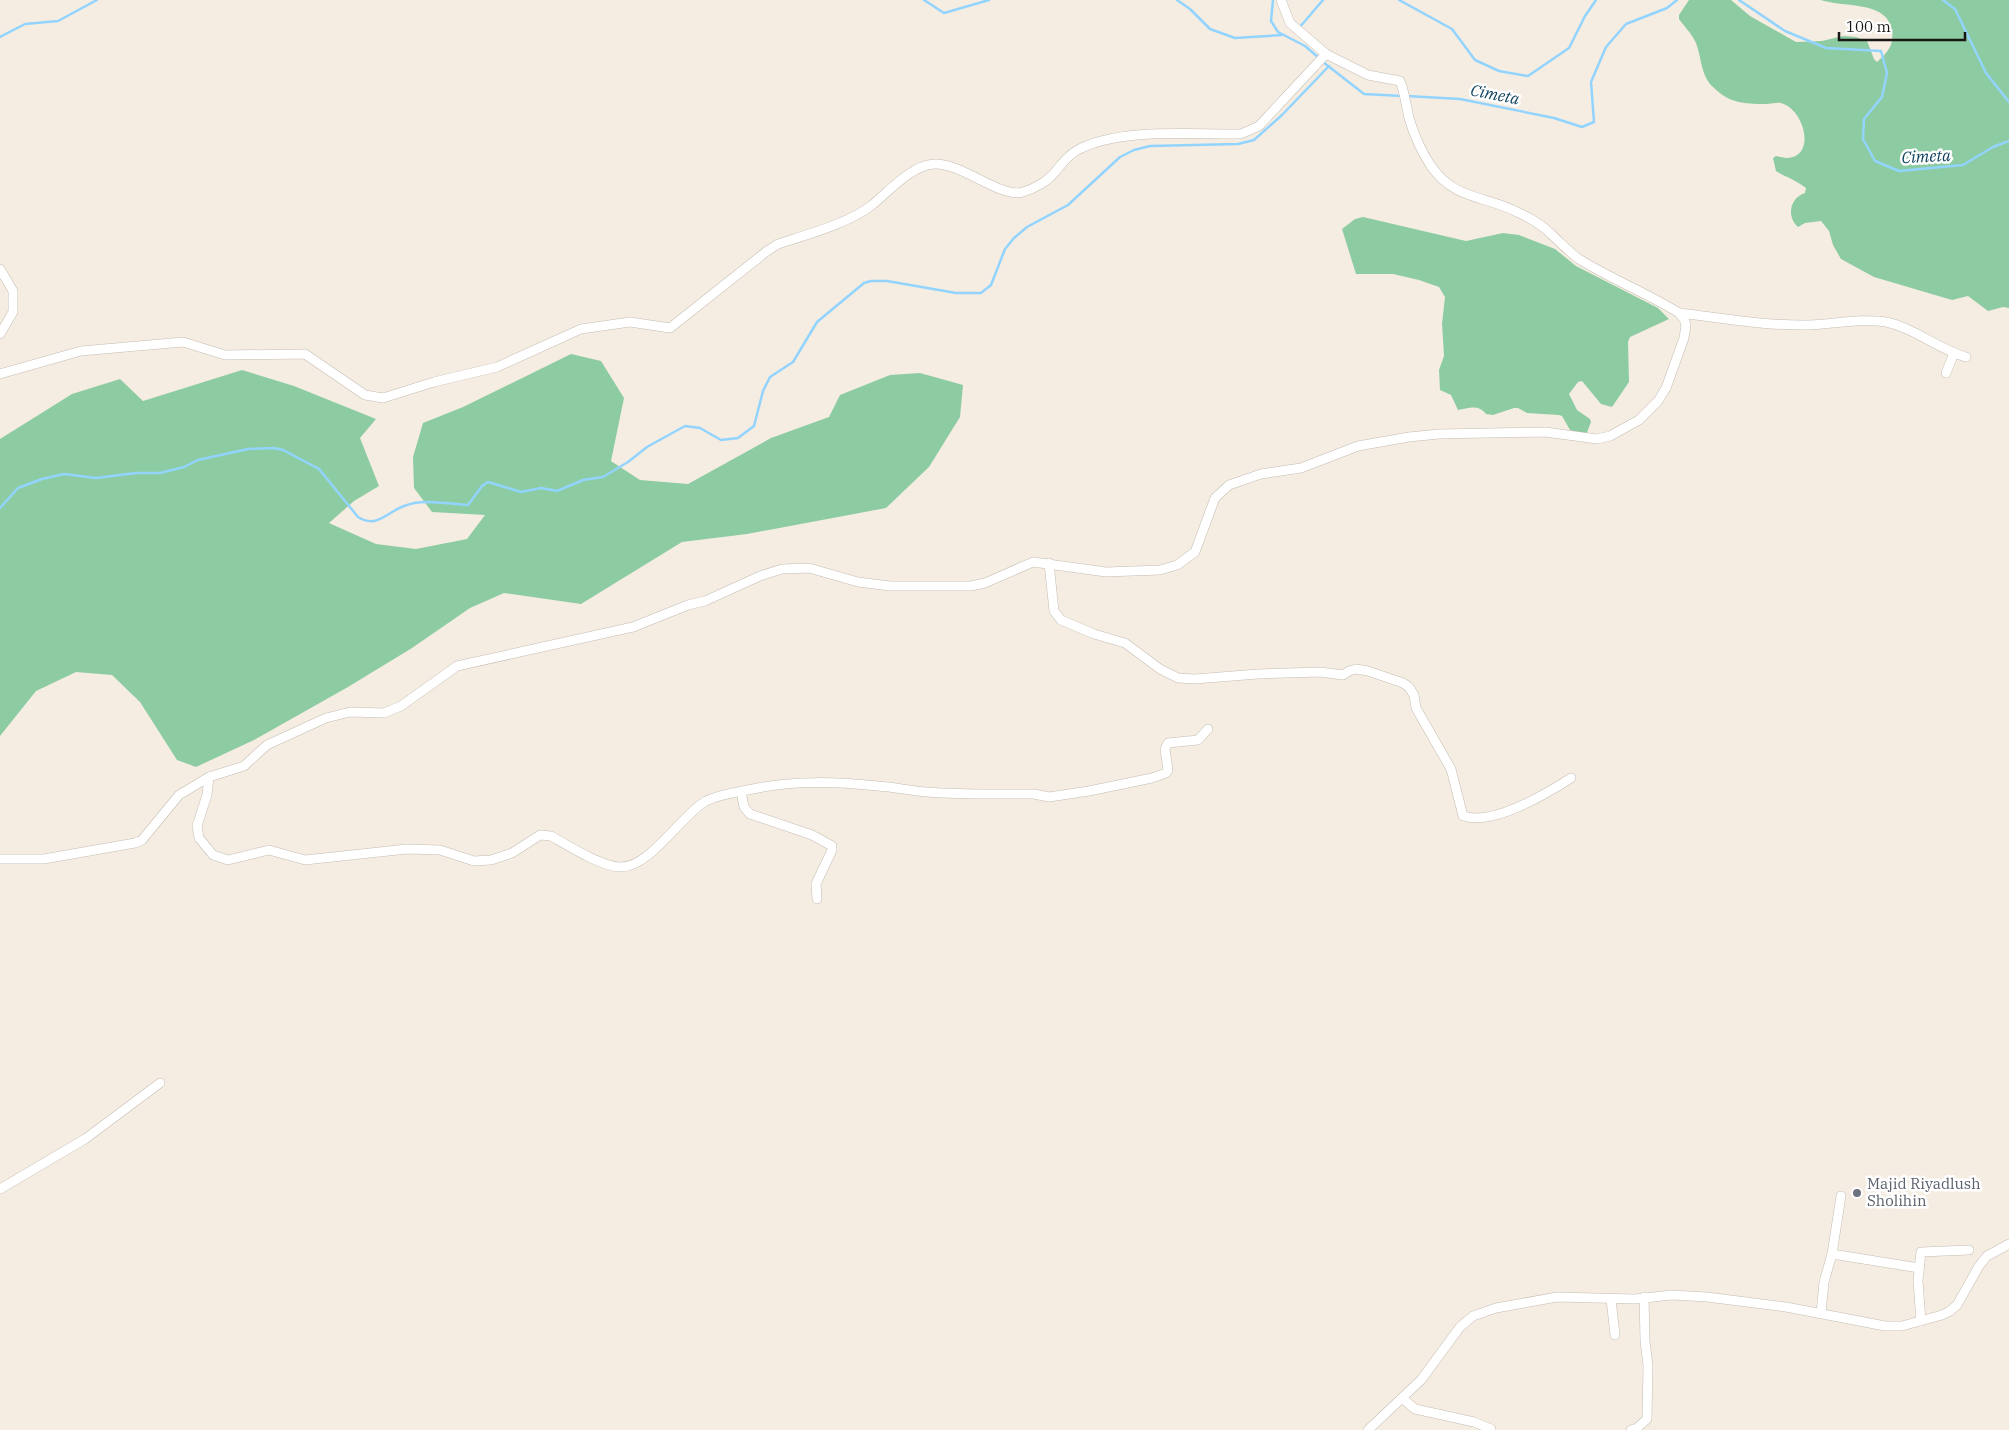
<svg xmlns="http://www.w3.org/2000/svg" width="2009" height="1430" font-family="'IBM Plex Serif',serif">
<rect width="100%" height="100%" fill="#f5ede2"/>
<g fill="#8dcca2">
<path d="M1689,0H1731L1750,16L1796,42L1822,41L1843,36L1856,37L1867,41L1874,59L1877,62C1887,53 1894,46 1892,32C1889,0 1844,8 1821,0H2009V308L2003,307L1988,311L1968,296L1952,300L1874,277L1841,259L1833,245L1829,231L1821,221L1805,223L1798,227C1786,216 1790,198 1805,193L1806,188C1796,180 1786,177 1776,171L1773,158L1776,156C1780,157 1785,158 1788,158C1816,156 1805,110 1781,103C1777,102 1770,104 1766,104C1743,104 1729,103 1713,87C1700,75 1702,56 1695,41C1691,33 1684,26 1679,19V15Z"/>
<path d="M1363,217L1466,241L1503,233L1519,235L1555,249L1576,266L1658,308L1669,319L1630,337L1628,342L1629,382L1612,407L1601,404L1582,381L1578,382L1569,394L1577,410L1590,419L1591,422L1586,435L1570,430L1562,416L1559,415L1527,413L1518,408H1514L1493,415L1486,414C1479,404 1468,408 1458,410L1451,395L1440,390L1439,370L1444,356L1442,324L1445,297L1439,287L1419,280L1393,274H1356L1342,229L1355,219Z"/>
<polygon points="571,354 601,361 624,398 611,461 640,480 688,484 771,438 829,417 840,395 890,375 920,373 963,385 960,417 929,467 886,508 747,534 682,542 581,604 504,593 470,608 412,648 348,687 254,740 196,767 177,760 140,702 112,675 76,672 36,691 0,736 0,439 72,394 120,379 143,401 242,370 294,386 376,419 360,438 379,486 354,501 329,523 376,544 416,549 467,539 485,515 432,512 414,488 413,457 423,423 463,407"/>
</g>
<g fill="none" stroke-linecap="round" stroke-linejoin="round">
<g stroke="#93d4fe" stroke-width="2.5">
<polyline points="924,0 944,13 989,0"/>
<polyline points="1177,0 1190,9 1210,29 1235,38 1282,35"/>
<polyline points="1273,0 1271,21 1278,32 1305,46 1319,58"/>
<polyline points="1399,0 1452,29 1475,60 1499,71 1528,76 1569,48 1585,16 1596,0"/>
<polyline points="1739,0 1785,31 1826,48 1881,51 1887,73 1882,97 1864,119 1863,139 1875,161 1899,171 1963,165 1993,147 2009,141"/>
<polyline points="1943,0 1955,9 1986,73 2009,102"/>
<polyline points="1299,28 1323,0"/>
<polyline points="0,37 25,24 58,21 97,0"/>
<polyline points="1323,62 1364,94 1402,96"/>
<polyline points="1407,96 1460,99 1554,118 1582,127 1594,122 1591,82 1606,47 1626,24 1667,8 1677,0"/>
<path d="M0,508L18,488L42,479L64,474L96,478L136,473H160L184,467L198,460L248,449L274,448L283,450L319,469L358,517C377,529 387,512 404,506C423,498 448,504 468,505L482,486L488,482L521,492L541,488L557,491L583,480L603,477L628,462L647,447L685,426L700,428L721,440L738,438L754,426L763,391L770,377L793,362L817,322L864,283L871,281H887L956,293H981L991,285L1005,249L1014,238L1027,227L1068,205L1120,157L1134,150L1150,146L1238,144L1254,140L1282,115L1329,66"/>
</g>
<defs>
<g id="street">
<polyline points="0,269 13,291 13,312 0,334"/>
<path d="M1679,313C1722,318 1766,326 1809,325C1835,324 1861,318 1886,322C1914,328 1938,349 1966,357"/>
<polyline points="1946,373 1954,353"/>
<path d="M0,374L81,351L183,342L225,355L305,354L365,395L383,398L434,382L497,367L581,329L630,322L670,328L767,251L778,244C805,235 850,223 872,205C889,191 912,165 934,164C960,162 1002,199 1023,192C1034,189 1048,181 1055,172C1062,164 1066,157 1076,151C1117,127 1194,135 1241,134L1259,126L1326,54"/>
<path d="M1049,563L1054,611L1061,620L1094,634L1125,643L1160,669L1178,678L1195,679L1258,674L1320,672L1343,675L1349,671L1356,669L1368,671L1403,683L1409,687L1414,695L1416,708L1451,769L1463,816C1493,826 1546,794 1571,778"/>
<path d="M209,777L207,795L197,826L199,838L213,855L228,860L269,850L305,860L407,849L440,850L474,861L491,860L512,853L540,835L551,836C567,845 602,867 620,867C650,868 681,815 706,801C720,794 738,792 753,789C794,780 837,782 878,786C895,787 911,791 927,792C963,795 998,794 1034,794L1049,797L1089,791L1152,778L1166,773L1168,770L1165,749L1168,743L1198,740L1208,729"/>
<polyline points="741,791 744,807 750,814 812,835 832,846 832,850 816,884 817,899"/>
<path d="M0,859H44L135,843L142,840L179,795L209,777L244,766L267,745L326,718L350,712L384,713L401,706L457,666L633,627L688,605L705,601L760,576L782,569L809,568L858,582L890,586H971L985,583L1033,562L1106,572L1160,570L1177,565L1195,552L1212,506L1215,498L1229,485L1261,474L1301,468L1358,446L1409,437L1439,434L1545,432L1597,439L1610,436L1639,420L1658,401L1666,388L1684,338L1686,325L1684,319L1679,313C1647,293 1611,279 1579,259C1569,252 1560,242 1551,234C1542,225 1530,218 1519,213C1486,195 1455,201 1431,166C1421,151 1414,135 1409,118C1406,105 1405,93 1400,81L1368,75L1326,54L1290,23L1281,0"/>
<polyline points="0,1189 85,1139 160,1083"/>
<polyline points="1841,1196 1832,1254 1919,1268"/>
<polyline points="1611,1299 1615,1335"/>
<polyline points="1821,1313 1824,1282 1832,1254"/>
<polyline points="1921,1321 1918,1281 1921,1252 1969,1250"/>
<polyline points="1402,1398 1415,1409 1474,1422 1491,1429"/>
<polyline points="1368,1430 1421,1380 1460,1327 1473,1316 1496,1308 1557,1297 1635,1299 1672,1295 1707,1297 1786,1307 1885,1326 1902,1326 1942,1315 1950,1311 1957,1305 1979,1266 1987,1256 2009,1244"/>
<polyline points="1631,1430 1637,1428 1647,1419 1648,1365 1645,1341 1644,1297"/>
</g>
</defs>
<use href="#street" stroke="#c4bcb2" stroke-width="10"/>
<use href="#street" stroke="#fff" stroke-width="9"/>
</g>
<circle fill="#6b7280" stroke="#fff" stroke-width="2" cx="1857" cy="1193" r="5"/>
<g text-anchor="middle" stroke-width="5" stroke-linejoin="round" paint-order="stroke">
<g font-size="15" fill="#5b616d" stroke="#fff" text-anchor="start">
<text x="1867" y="1189">Majid Riyadlush<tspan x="1867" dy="17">Sholihin</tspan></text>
</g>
<g font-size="16" font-style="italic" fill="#0d415d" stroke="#fff">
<text transform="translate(1495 94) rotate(11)" y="6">Cimeta</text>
<text transform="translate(1926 156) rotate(-3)" y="6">Cimeta</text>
</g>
</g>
<path d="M1839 32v8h126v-8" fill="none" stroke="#1a1714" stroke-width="2.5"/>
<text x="1846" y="32" font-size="15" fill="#1a1714" stroke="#ffffff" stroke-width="4" paint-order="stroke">100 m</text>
</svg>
